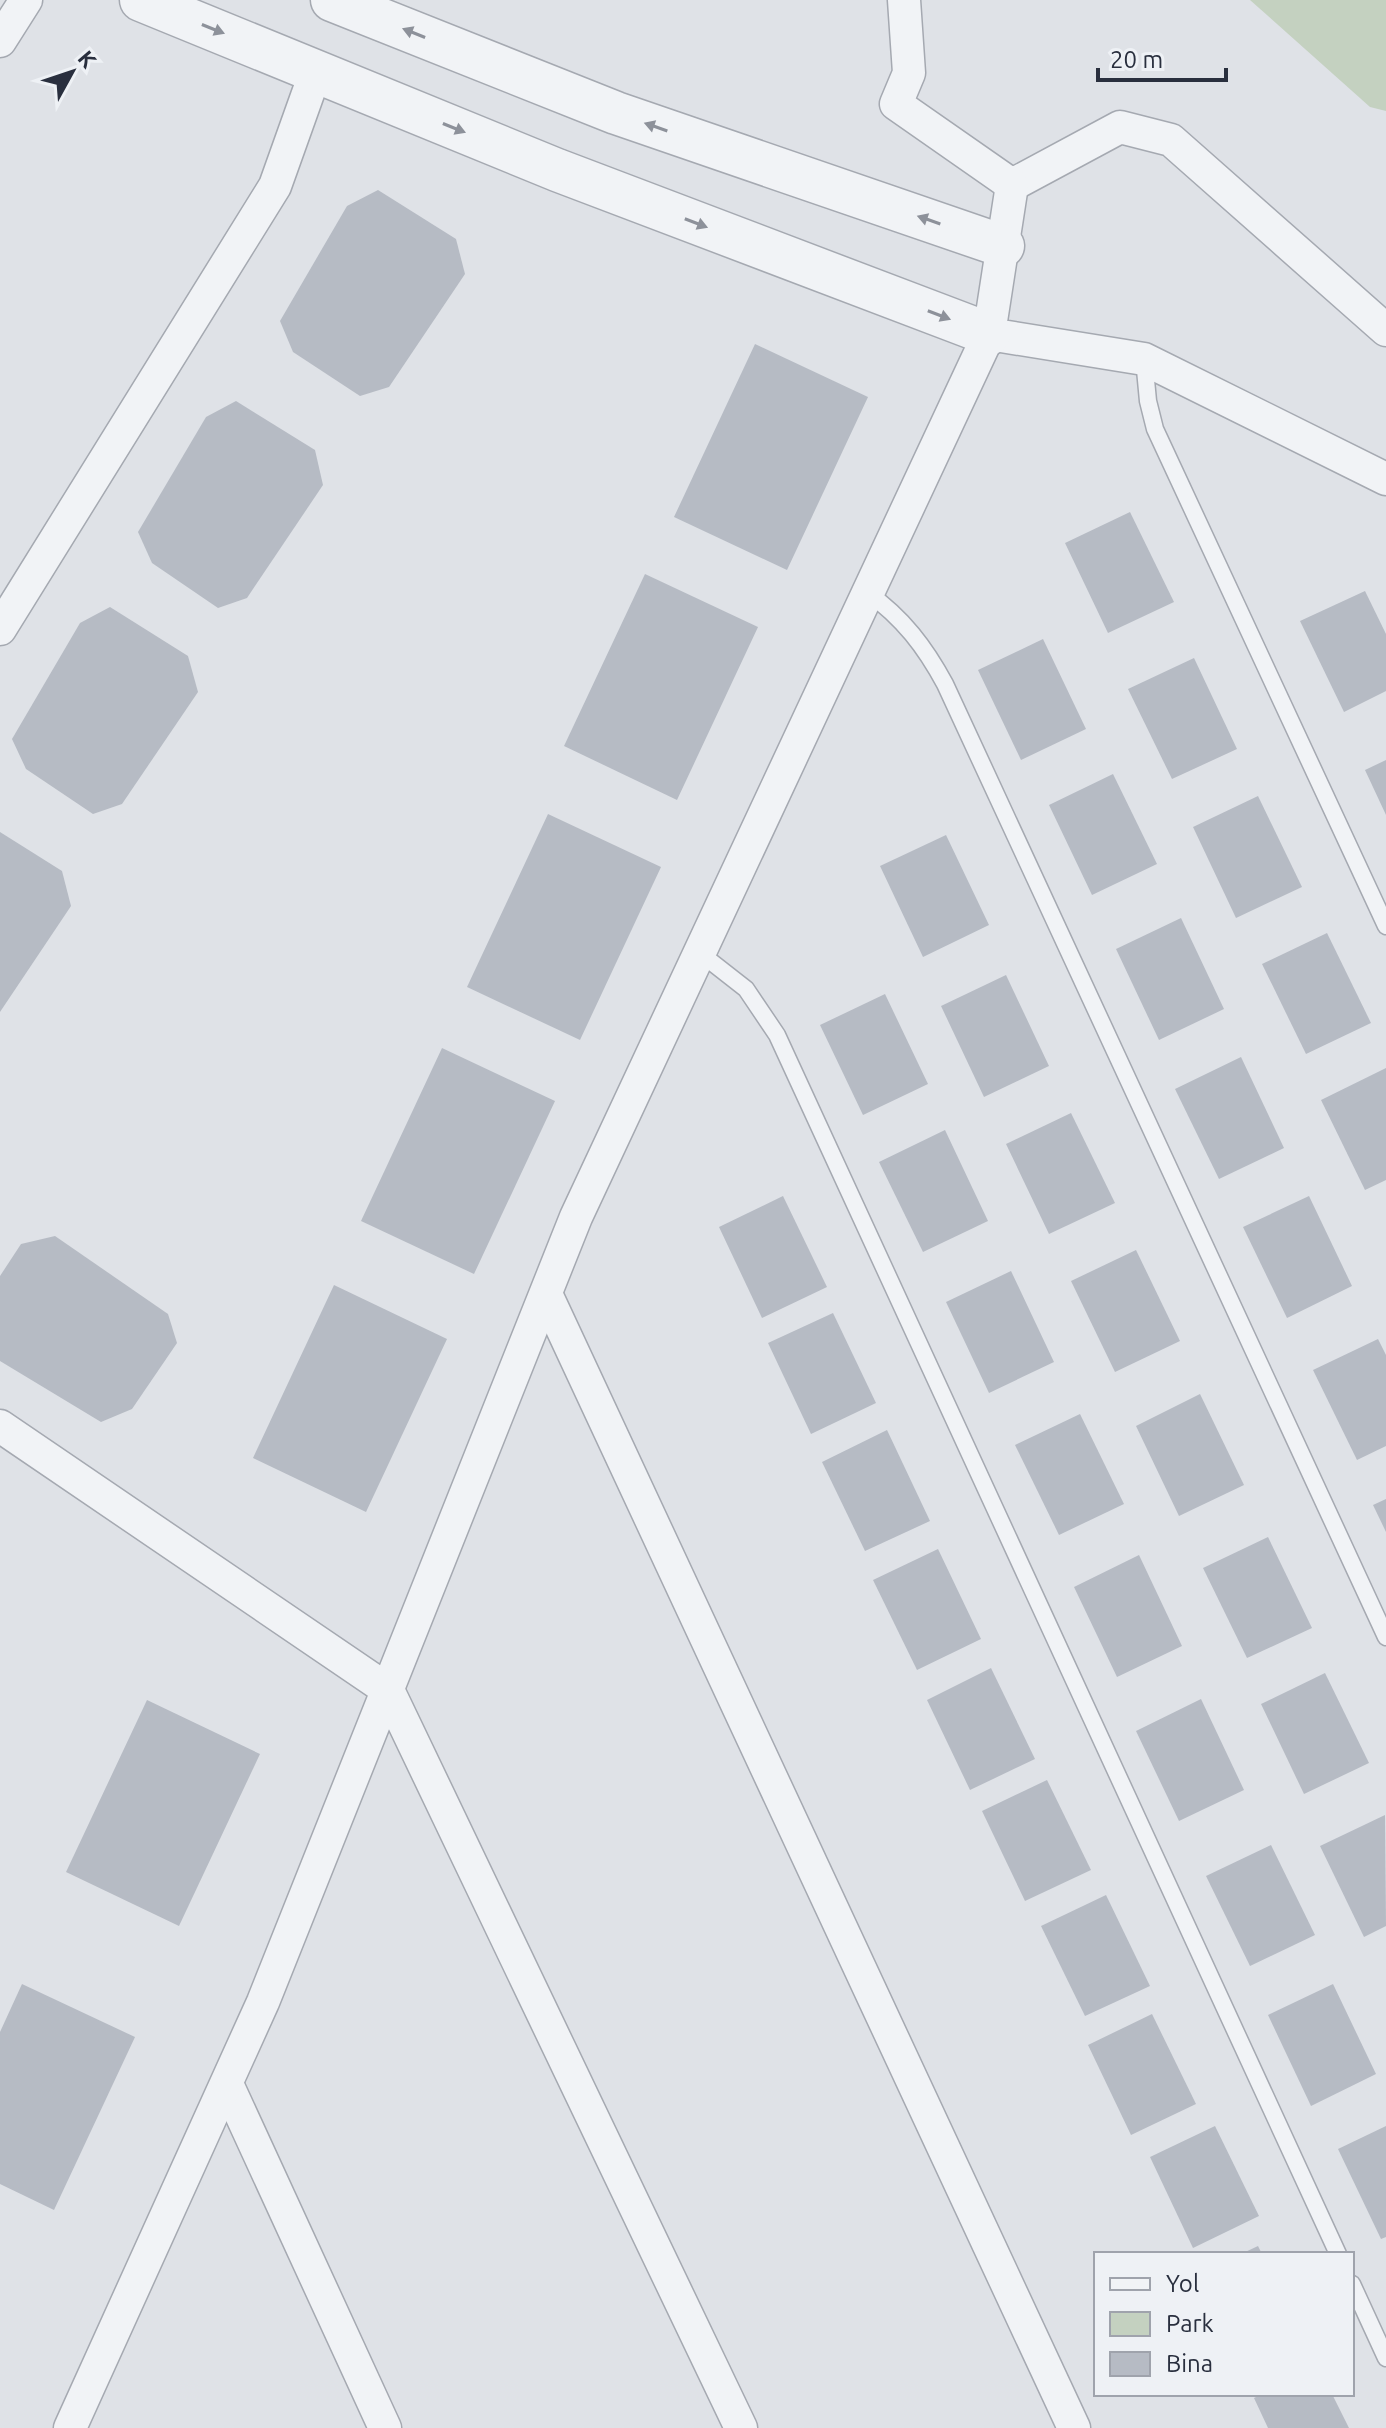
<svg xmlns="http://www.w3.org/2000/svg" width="1386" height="2428" font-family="Ubuntu,sans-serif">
<rect width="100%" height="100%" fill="#dfe2e7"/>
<polygon fill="#c4d1c0" points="1250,0 1386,0 1386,111 1370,107"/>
<g fill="#b6bbc4">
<polygon points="378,190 456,239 465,274 389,387 360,396 293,352 280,321 347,206"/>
<polygon points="755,344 868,397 787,570 674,517"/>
<polygon points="236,401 315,450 323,485 247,598 218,608 152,563 138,532 206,417"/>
<polygon points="1130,512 1174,602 1108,633 1065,543"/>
<polygon points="645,574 758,627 677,800 564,746"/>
<polygon points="1365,591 1386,634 1386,691 1344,712 1300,621"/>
<polygon points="110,607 188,656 198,692 122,804 93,814 26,769 12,739 80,623"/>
<polygon points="1043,639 1086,729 1021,760 978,670"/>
<polygon points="1194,658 1237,749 1172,779 1128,689"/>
<polygon points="1386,760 1386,815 1365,770"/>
<polygon points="1113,774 1157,864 1092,895 1049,805"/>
<polygon points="1258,796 1302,887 1236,918 1193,827"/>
<polygon points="548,814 661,867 580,1040 467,987"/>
<polygon points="0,832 62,871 71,906 0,1012"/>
<polygon points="946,835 989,925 923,957 880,866"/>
<polygon points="1181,918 1224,1009 1159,1040 1116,949"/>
<polygon points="1327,933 1371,1023 1306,1054 1262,964"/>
<polygon points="1006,975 1049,1066 984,1097 941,1006"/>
<polygon points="885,994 928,1084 863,1115 820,1025"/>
<polygon points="442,1048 555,1101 474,1274 361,1221"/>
<polygon points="1241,1057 1284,1148 1219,1179 1175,1089"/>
<polygon points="1386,1068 1386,1180 1365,1190 1321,1100"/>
<polygon points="1071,1113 1115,1203 1049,1234 1006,1144"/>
<polygon points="945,1130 988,1221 923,1252 879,1162"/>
<polygon points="783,1196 827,1287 762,1318 719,1227"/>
<polygon points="1309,1196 1352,1286 1287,1318 1243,1227"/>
<polygon points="55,1236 168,1314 177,1343 132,1409 101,1422 0,1361 0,1276 21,1244"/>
<polygon points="1136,1250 1180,1341 1115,1372 1071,1281"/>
<polygon points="1011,1271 1054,1362 989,1393 946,1302"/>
<polygon points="334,1285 447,1339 366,1512 253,1458"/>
<polygon points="833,1313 876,1403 811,1434 768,1343"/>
<polygon points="1378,1339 1386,1355 1386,1446 1357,1460 1313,1370"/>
<polygon points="1200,1394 1244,1485 1179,1516 1136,1426"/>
<polygon points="1080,1414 1124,1504 1059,1535 1015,1445"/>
<polygon points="887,1430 930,1521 865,1551 822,1462"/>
<polygon points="1386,1499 1386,1532 1373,1505"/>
<polygon points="1268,1537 1312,1628 1247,1658 1203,1568"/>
<polygon points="938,1549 981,1639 917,1670 873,1580"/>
<polygon points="1139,1555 1182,1646 1117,1677 1074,1587"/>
<polygon points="991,1668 1035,1759 970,1790 927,1700"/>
<polygon points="1325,1673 1369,1763 1304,1794 1261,1704"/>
<polygon points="1201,1699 1244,1790 1179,1821 1136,1731"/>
<polygon points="147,1700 260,1754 179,1926 66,1872"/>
<polygon points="1047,1780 1091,1870 1025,1901 982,1811"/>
<polygon points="1385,1815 1386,1926 1364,1937 1320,1846"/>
<polygon points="1271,1845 1315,1935 1250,1966 1206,1876"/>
<polygon points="1106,1895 1150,1986 1085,2016 1041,1926"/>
<polygon points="22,1984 135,2037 54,2210 0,2184 0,2032"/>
<polygon points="1333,1984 1376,2074 1311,2106 1268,2015"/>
<polygon points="1152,2014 1196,2104 1131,2135 1088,2045"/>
<polygon points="1215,2126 1259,2216 1193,2248 1150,2157"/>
<polygon points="1386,2126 1386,2237 1381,2239 1338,2149"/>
<polygon points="1258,2246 1262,2254 1241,2254"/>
<polygon points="1262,2394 1332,2394 1349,2428 1268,2428 1254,2398"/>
</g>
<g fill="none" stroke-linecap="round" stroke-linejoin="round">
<defs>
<g id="service">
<polyline points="1144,359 1148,401 1155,429 1386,926"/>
<path d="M868,593C903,618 925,647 945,684L1386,1637"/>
<polyline points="700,953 746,989 777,1035 1338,2254"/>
<polyline points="1352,2284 1386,2358"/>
</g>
<g id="minor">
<polyline points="904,0 909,73 896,104 1012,185 1120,127 1171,140 1386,330"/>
<polyline points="0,41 26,0"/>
<polyline points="1012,185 989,334 1144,359 1386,479"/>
<polyline points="0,629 275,186 316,71"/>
<polyline points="546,1294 1074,2428"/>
<polyline points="0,1426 388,1690 741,2428"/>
<polyline points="227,2084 385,2428"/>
<polyline points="70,2428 263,2002 576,1217 989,334"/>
</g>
<g id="tertiary">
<polyline points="141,0 557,170 989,334"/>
<polyline points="332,0 616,113 1003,246"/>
</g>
</defs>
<use href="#service" stroke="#a5a9b1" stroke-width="19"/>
<use href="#minor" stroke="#a5a9b1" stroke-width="35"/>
<use href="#tertiary" stroke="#a5a9b1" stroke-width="45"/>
<use href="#service" stroke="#f1f3f6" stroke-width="16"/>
<use href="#minor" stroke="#f1f3f6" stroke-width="32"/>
<use href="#tertiary" stroke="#f1f3f6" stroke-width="42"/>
</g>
<defs><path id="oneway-solid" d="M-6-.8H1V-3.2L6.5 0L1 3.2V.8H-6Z" transform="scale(2)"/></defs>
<g fill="#8d919a">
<use href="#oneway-solid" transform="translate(213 29) rotate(22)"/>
<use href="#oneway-solid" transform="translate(414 33) rotate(-158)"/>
<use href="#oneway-solid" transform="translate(656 127) rotate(-161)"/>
<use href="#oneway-solid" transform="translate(454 128) rotate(22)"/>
<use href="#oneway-solid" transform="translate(929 220) rotate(-161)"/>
<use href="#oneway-solid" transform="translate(696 223) rotate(21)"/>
<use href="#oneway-solid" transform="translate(939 315) rotate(21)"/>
</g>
<rect x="1094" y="2252" width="260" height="144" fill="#eef1f5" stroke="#9fa3ac" stroke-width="2"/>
<rect x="1110" y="2278" width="40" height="12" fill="#f1f3f6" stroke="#9fa3ac" stroke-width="2"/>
<text x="1166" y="2292" font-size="24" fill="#292f3e">Yol</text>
<rect x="1110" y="2312" width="40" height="24" fill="#c4d1c0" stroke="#9fa3ac" stroke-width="2"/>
<text x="1166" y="2332" font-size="24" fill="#292f3e">Park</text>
<rect x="1110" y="2352" width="40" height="24" fill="#b6bbc4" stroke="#9fa3ac" stroke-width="2"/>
<text x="1166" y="2372" font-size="24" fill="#292f3e">Bina</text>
<g transform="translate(72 72) rotate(50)" stroke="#eef1f5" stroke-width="6" paint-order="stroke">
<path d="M0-6L14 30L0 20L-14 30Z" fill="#292f3e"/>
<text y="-12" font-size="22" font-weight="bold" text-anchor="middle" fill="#292f3e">K</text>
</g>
<path d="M1098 68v12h128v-12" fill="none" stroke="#292f3e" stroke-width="4"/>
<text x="1110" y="68" font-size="24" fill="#292f3e" stroke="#eef1f5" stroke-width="6" paint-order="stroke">20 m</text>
</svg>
